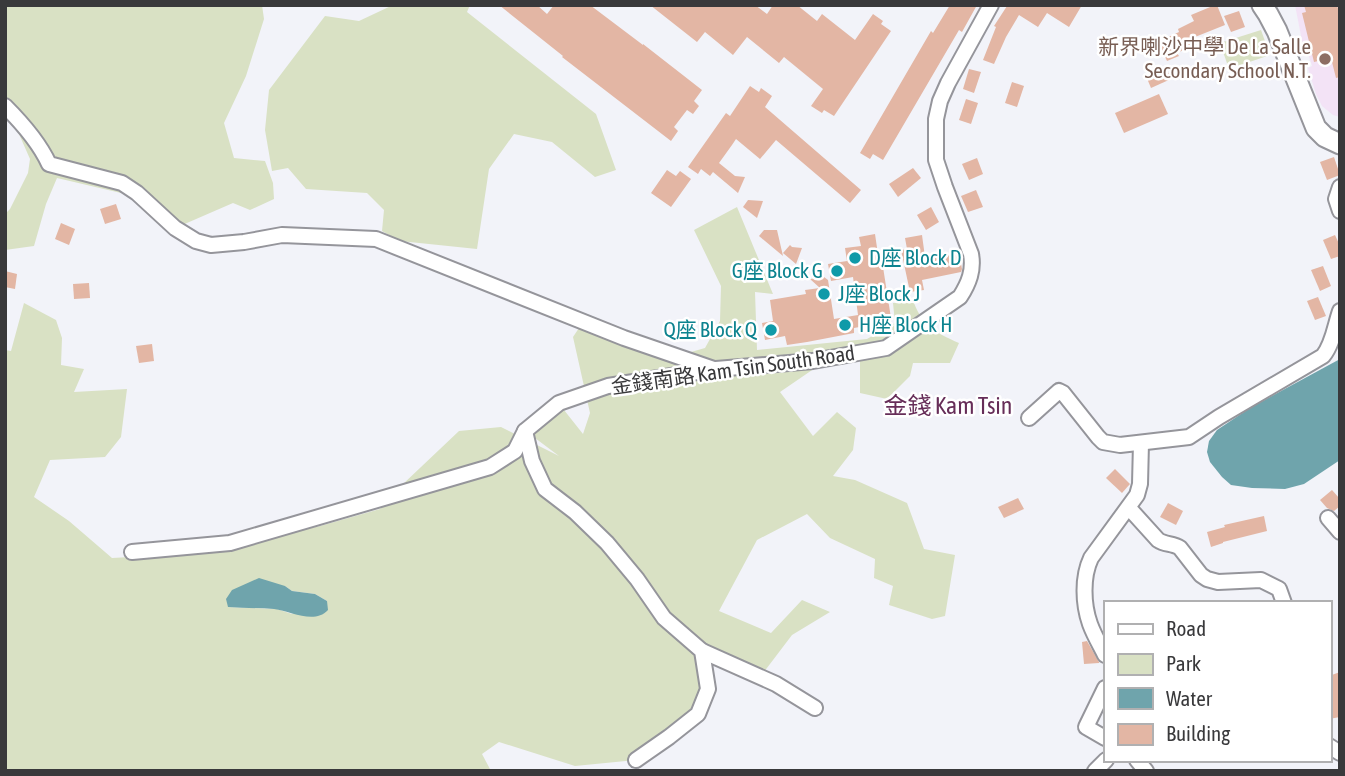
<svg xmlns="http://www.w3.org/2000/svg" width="1345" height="776" font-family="'Asap Condensed','Noto Sans SC',sans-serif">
<rect width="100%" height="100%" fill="#f2f3f9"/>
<polygon fill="#f3e3f6" points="1295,5 1340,5 1340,117 1333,115 1322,106 1316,94 1308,68 1312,66 1307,50 1304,51"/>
<g fill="#d9e1c4" fill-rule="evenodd">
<polygon points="5,5 262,5 264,19 246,76 224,123 234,158 265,161 273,183 274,199 250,210 233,203 180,226 133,183 121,193 57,178 46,204 34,246 5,250 5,214 10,209 28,173 30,159 15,125 5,114"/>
<polygon points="393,5 470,5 467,12 596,114 616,170 595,177 552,142 514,134 489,169 477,249 400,241 382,231 384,210 367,193 306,189 288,168 272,171 265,130 269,90 325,16 359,21"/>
<polygon points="1261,30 1270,55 1229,69 1220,43"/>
<path d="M737,207L773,294L755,292L757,350L867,339L895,323L893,303H914C923,326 936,333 959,343L950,363H913L910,376L887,399L860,393V361L818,366L780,392L813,436L837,412L856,428L853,450L833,476L855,480L907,503L924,549L955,555L945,616L932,619L889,605L893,586L874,578L875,559L830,538L807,514L757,540L719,611L771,633L802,600L830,612L792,635L760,677L702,652V703L636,760L575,766L499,742L482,754L491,771H5V350L11,351L24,303L56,320L62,338L61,365L84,369L74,392L127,389L121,437L105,457L50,460L34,497L69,521L112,558L223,552L267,538L320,526L380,509L402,485L459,431L501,427L559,456L531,435L554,408L564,410L583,434L590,413L573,337L581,325L677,356L705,348L720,321L721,286L694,230ZM285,586L292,591L315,594L327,601L292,614L277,609L228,607Z"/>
</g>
<g fill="#6fa4ac">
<polygon points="1340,359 1340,460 1304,484 1285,489 1252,488 1231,485 1222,477 1210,462 1207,452 1209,441 1217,430 1250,408"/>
<path d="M259,578L285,586L292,591L315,594L327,601L328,610C314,625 291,611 274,609C259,608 243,608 228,607L226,599L232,590Z"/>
</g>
<g fill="#e3b6a4">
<polygon points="499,5 537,5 547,14 554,5 590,5 643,45 643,44 702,90 694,101 699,106 693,114 687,110 674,127 678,131 671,141 562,57 563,56"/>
<polygon points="650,5 755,5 767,14 773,5 797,5 817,21 822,14 855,40 873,14 883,21 881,24 891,31 834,116 824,110 822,113 811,106 823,89 784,57 779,63 747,37 733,55 705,32 697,42"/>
<polygon points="950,5 977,5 962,32 959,30 883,160 873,154 870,159 860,153 931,31 933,33"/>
<polygon points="1005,5 1082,5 1069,27 1047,13 1038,27 1019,15 1006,37 994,64 983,60 996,27 994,26 1007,6"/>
<polygon points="1215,5 1217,5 1225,25 1195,37 1198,43 1177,53 1179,56 1167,61 1158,42 1179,32 1178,29 1194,21 1191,15"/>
<polygon points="1304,5 1337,5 1340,16 1340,77 1336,78 1331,58 1314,62 1302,13 1306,12"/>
<polygon points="1239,11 1245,27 1231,32 1224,16"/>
<polygon points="1166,68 1171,79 1151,88 1146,76"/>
<polygon points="969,69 981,72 974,93 963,89"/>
<polygon points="1012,82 1024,86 1017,107 1005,103"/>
<polygon points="750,86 759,92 761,88 772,96 765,107 861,190 850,203 776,140 760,159 736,139 732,145 719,163 735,176 745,177 738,193 713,172 710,176 701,169 698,174 688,167 726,113 730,116"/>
<polygon points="1159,94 1168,114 1124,133 1115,113"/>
<polygon points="966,99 978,103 971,124 959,120"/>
<polygon points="1334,157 1340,175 1327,180 1320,162"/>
<polygon points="977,158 983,174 969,180 962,164"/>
<polygon points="913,168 921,178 898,197 889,184"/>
<polygon points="667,170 676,176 680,171 691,179 671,207 651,193"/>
<polygon points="976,190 983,207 968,212 961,196"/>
<polygon points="748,200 763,201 757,218 743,207"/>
<polygon points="116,204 121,219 105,224 100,209"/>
<polygon points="931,207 939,222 926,230 917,215"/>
<polygon points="61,223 75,229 69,245 55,239"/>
<polygon points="764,230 777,230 783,256 759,236"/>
<polygon points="875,234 880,268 883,267 891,318 875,320 876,324 854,328 854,333 807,342 787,345 785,336 765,340 762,323 773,321 770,300 806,294 805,290 820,288 810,279 824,277 828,280 834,319 858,315 853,277 831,281 828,264 847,261 845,248 861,246 859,237"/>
<polygon points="922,235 925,257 929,257 930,258 959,253 962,269 961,272 922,280 924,290 910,292 901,250 907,249 905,238"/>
<polygon points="1335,235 1340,246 1340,256 1331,259 1323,240"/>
<polygon points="790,245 792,247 802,248 796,264 783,253"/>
<polygon points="1323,266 1331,286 1320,291 1311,270"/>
<polygon points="5,271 17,274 15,289 5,287"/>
<polygon points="89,283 90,298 74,299 73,284"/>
<polygon points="1318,297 1326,316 1315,320 1307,301"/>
<polygon points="152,344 154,361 139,363 136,346"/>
<polygon points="1115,469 1130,484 1122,493 1106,478"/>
<polygon points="1332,490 1340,499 1340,506 1334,511 1327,508 1320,500"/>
<polygon points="1018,498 1024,509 1004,518 998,507"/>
<polygon points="1168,503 1183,511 1176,525 1160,517"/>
<polygon points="1264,516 1267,531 1223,542 1223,543 1211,547 1207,532 1225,527 1224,525"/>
<polygon points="1087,641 1099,662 1099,663 1084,664 1082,642"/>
<polygon points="1340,672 1340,717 1329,719 1329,676"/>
</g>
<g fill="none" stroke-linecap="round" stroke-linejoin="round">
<defs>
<g id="street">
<path d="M5,106C22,123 39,142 49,164L122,183L137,193L175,228L196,241L211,245L244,242L282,235L376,239L624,338L714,369"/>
<polyline points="1340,187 1336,199 1340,211"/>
<path d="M1029,418L1059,391L1063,393L1098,437L1103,442L1120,445L1189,437L1219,417L1323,356C1333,344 1335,325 1340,311"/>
<polyline points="525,431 532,461 545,489 575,512 607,543 637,579 664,618 702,651 708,689 698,714 669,737 636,760"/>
<path d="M1129,508L1158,540C1165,545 1173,543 1180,548L1201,575L1207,579L1218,582L1261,580L1279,589L1284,603"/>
<polyline points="1328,518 1340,532"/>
<path d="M132,552L230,543L490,467L515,451L525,431L559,403L608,386L716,369L813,361L886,348L960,297C969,283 974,270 971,254L945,187L936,160V119L940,101L948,83L991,5"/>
<polyline points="702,651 776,684 815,708"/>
<path d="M1105,655C1100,645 1094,635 1090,624C1083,604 1082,577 1091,558L1137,495L1140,484L1141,443"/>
<polyline points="1105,688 1086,727 1105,738"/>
<polyline points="1329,746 1340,753"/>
<polyline points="1137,760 1146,771"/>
<polyline points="1095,771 1106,760"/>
</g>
<polyline id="secondary" points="1262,5 1268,14 1277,31 1316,128 1325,137 1340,144"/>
</defs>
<use href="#street" stroke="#95959b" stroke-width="18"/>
<use href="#secondary" stroke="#95959b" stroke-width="23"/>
<use href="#street" stroke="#fff" stroke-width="14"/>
<use href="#secondary" stroke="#fff" stroke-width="19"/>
</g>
<circle fill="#8d6e63" stroke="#fff" stroke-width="2.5" cx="1325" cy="59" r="7"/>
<g fill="#0f9aa8" stroke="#fff" stroke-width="2.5">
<circle cx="855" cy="258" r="7"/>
<circle cx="837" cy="271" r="7"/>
<circle cx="824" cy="294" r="7"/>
<circle cx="845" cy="325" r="7"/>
<circle cx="771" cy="330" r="7"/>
</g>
<g text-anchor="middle" stroke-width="5" stroke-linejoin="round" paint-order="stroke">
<g font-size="21" fill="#785e54" stroke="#fff" text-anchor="end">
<text x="1311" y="54">新界喇沙中學 De La Salle<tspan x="1311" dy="24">Secondary School N.T.</tspan></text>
</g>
<g font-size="21" fill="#0d838f" stroke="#fff" text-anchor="start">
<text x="869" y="265">D座 Block D</text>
<text x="823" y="278" text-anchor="end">G座 Block G</text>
<text x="838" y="301">J座 Block J</text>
<text x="859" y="332">H座 Block H</text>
<text x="757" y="337" text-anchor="end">Q座 Block Q</text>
</g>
<g font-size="21" fill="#39393b" stroke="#fff">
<text transform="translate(733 370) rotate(-8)" y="7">金錢南路 Kam Tsin South Road</text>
</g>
<g font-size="24" fill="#662d58" stroke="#fff">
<text x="948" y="414">金錢 Kam Tsin</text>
</g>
</g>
<rect width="1345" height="776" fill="none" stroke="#39393b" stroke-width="14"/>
<rect x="1104" y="601" width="228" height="161" fill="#ffffff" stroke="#b0b0b1" stroke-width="2"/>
<rect x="1118" y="624" width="35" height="10" fill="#ffffff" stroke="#b0b0b1" stroke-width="2"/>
<text x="1166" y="636" font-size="21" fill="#39393b">Road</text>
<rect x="1118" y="654" width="35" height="21" fill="#d9e1c4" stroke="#b0b0b1" stroke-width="2"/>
<text x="1166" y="671" font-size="21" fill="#39393b">Park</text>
<rect x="1118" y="688" width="35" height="21" fill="#6fa4ac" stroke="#b0b0b1" stroke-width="2"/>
<text x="1166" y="706" font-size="21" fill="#39393b">Water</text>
<rect x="1118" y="724" width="35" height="21" fill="#e3b6a4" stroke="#b0b0b1" stroke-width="2"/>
<text x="1166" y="741" font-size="21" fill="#39393b">Building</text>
</svg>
